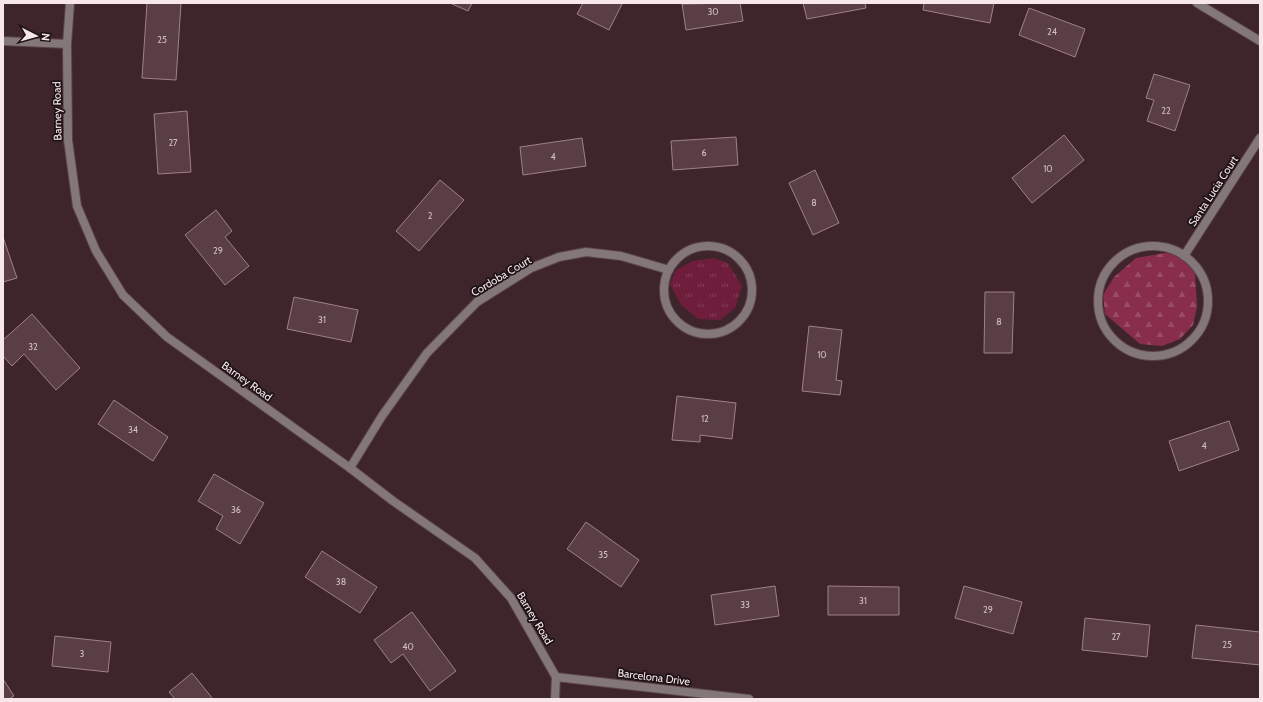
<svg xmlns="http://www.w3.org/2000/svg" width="1263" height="702" font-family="Cabin,sans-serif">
<defs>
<pattern id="grass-tufts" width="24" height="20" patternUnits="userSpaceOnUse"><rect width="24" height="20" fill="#6e1e3a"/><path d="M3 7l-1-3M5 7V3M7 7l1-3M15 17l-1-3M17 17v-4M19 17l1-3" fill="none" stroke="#833f57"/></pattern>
<pattern id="forest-firs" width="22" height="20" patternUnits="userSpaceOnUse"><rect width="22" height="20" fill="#882e4c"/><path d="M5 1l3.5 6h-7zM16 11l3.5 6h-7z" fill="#9a4c66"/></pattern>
</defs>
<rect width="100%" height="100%" fill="#3d252b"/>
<polygon fill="url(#grass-tufts)" points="714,258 728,263 742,286 735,308 720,320 698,319 681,305 670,284 676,270 693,261"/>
<polygon fill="url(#forest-firs)" points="1165,253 1181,254 1195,273 1197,307 1193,325 1180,339 1162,346 1140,344 1105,314 1103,295 1114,277 1136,258"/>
<g fill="#593f45" stroke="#9f8188">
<polygon points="147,3 181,3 176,80 142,78"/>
<polygon points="450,3 472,3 468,11"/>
<polygon points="583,3 620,3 622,4 609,30 577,14"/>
<polygon points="740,3 743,21 686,30 682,4"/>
<polygon points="803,3 865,3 866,8 807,19"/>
<polygon points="924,3 994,3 990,23 923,10"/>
<polygon points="1029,8 1085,29 1075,57 1019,35"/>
<polygon points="1154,74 1190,85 1175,131 1147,121 1154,100 1146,98"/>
<polygon points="187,111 191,172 158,174 154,114"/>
<polygon points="1064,135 1084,160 1032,203 1012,178"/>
<polygon points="736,137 738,165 673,170 671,141"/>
<polygon points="582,138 586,166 523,175 520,147"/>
<polygon points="815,170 839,223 813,235 789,183"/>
<polygon points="440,180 464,200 419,251 396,231"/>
<polygon points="216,210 232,231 225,237 249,266 225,285 185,235"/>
<polygon points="3,237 17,278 3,282"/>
<polygon points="985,292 1014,292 1012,353 984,353"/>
<polygon points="294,297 358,310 351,342 287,329"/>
<polygon points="32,314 80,368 56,390 24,354 12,366 3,356 3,340"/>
<polygon points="809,326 842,330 836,380 842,381 840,395 802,391"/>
<polygon points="677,396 736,403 732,439 700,435 700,442 672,440"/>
<polygon points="114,400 168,437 153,461 98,424"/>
<polygon points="1229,421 1239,450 1179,471 1169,441"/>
<polygon points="214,474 264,503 240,544 216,529 223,516 198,501"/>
<polygon points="586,522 639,560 621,587 567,549"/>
<polygon points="322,551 377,587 360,613 305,577"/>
<polygon points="775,586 779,616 715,625 711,595"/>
<polygon points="828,586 899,587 899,615 828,615"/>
<polygon points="964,586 1022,602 1013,634 955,618"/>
<polygon points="412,612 456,671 430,691 403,654 391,663 374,640"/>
<polygon points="1085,618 1150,625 1147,657 1082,650"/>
<polygon points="1196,625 1260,632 1260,665 1192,658"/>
<polygon points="55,636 111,642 108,672 52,666"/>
<polygon points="192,673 213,699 175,699 169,692"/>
<polygon points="3,679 14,696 9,699 3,699"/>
</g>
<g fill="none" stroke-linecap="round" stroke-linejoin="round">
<defs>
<g id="street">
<polyline points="70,3 67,44 68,140 77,206 96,251 123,295 167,337 350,468 393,501 475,558 511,598 556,677 555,699"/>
<polyline points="1197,3 1260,41"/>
<polyline points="3,41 67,44"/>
<circle cx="1153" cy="301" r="55"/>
<circle cx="708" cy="290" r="44"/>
<polyline points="1184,256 1260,138"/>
<polyline points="350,468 382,416 427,353 477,302 531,268 559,257 586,252 621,256 669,270"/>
<polyline points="556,677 749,699"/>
</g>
</defs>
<use href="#street" stroke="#5b444a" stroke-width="10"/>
<use href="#street" stroke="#847779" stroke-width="8"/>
</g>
<g text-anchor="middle" stroke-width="3.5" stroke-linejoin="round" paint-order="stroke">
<g font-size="9" fill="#d0bdc1">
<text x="713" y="15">30</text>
<text x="1052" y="35">24</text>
<text x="162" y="43">25</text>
<text x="1166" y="114">22</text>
<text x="173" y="146">27</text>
<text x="704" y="156">6</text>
<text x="553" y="160">4</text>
<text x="1048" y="172">10</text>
<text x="814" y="206">8</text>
<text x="430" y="219">2</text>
<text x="218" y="254">29</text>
<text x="322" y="323">31</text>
<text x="999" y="325">8</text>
<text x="33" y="350">32</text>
<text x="822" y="358">10</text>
<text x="705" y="422">12</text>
<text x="133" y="433">34</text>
<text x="1204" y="449">4</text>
<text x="236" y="513">36</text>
<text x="603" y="558">35</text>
<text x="341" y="585">38</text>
<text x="863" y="604">31</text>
<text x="745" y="608">33</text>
<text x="988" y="613">29</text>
<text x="1116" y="640">27</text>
<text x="1227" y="648">25</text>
<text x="408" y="650">40</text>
<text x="82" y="657">3</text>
</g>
<g font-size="11" fill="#f7e7ea" stroke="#1d1215">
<text transform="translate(57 111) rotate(-91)" y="4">Barney Road</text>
<text transform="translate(1213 191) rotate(-57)" y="4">Santa Lucia Court</text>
<text transform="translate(501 276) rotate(-31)" y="4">Cordoba Court</text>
<text transform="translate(247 381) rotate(36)" y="4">Barney Road</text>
<text transform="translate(535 618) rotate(59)" y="4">Barney Road</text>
<text transform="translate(654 677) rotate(7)" y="4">Barcelona Drive</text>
</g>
</g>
<rect width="1263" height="702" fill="none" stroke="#f7e7ea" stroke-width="8"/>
<g transform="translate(36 36) rotate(96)" stroke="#1d1215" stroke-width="3" paint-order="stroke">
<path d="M0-3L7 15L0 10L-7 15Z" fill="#f7e7ea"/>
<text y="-6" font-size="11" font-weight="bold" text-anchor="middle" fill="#f7e7ea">N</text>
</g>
</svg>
